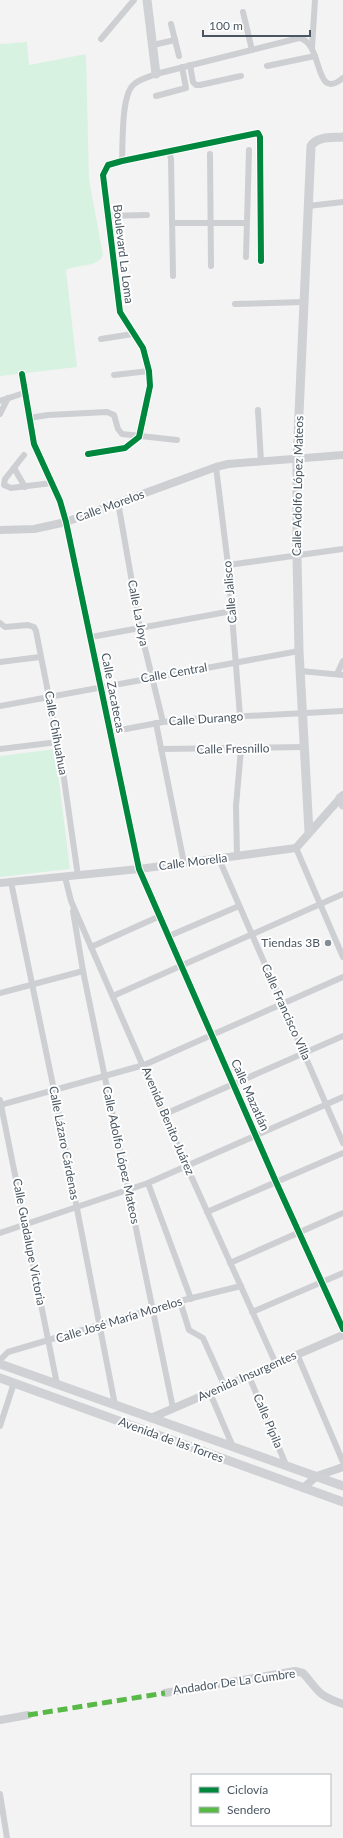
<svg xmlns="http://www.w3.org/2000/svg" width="343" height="1838" font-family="Lato,sans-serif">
<rect width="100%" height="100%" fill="#f4f3f3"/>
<g fill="#d8f2e2">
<path d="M27,42L29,65L86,54L89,179L103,255C98,268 77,264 66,270L77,367L0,376V44Z"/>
<polygon points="55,749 70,869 0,877 0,756"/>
</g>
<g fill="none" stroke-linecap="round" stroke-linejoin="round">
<g stroke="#cdcfd2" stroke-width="6">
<polyline points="243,12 252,50"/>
<polyline points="171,24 179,56"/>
<polyline points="101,39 134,0"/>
<polyline points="153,45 175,40"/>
<polyline points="312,47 315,0"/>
<polyline points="190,65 193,82 196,85 200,85 241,76"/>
<polyline points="267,66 315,56"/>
<polyline points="156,96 186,88 182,67"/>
<polyline points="169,151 171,159 173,276"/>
<polyline points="210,154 211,266"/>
<path d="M122,161C123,143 121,97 133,85C139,79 149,77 156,74L299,38C324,42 313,103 343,78"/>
<polyline points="308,206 343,202"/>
<polyline points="107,216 147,215"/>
<polyline points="172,223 246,223"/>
<polyline points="246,257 249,150"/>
<polyline points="235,304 304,302"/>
<polyline points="101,339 133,334"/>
<polyline points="22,374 34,444 60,501 66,522 139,869 276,1182 343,1329"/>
<polyline points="114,375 149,371"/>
<polyline points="0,401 24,393"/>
<polyline points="258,410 261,462"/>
<polyline points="0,414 8,398"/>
<polyline points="29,418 48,415 107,412 114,415 118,429 122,434 177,440"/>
<polyline points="88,454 125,448 139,437 150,386 149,371 143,348 120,312 103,175 108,165 122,161 258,133 260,137 261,261"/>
<polyline points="24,455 5,479 4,485 11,488 52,483"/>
<polyline points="216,467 228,565 240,716"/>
<polyline points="14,468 25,487"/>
<polyline points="118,502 140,628 163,722"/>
<polyline points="228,565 343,549"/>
<polyline points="0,623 5,627 28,625 34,627 36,631 61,758 78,876"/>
<polyline points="91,637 232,611"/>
<polyline points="0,662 40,657"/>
<polyline points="300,671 343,675"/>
<polyline points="337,674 343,661"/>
<polyline points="0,706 299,651"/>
<polyline points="156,723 184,863"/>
<polyline points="110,732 163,722 192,719 343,711"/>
<polyline points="0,749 58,742"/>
<polyline points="161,749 304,747"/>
<polyline points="296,848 343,957"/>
<polyline points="237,857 236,806 241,749"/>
<polyline points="219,859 343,1143"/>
<polyline points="65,877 71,901 187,1167 276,1364"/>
<polyline points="11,882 54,1090 115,1405"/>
<polyline points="73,911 83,971 173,1408"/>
<polyline points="169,936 239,906"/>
<polyline points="91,947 160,916"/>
<polyline points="0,993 83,971"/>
<polyline points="113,996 343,894"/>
<polyline points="0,1100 57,1384"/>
<polyline points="0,1105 144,1065 343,977"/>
<polyline points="165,1114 343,1036"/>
<polyline points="148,1183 191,1299"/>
<polyline points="207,1212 343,1153"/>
<polyline points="0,1233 148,1183 343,1097"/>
<polyline points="230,1263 343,1213"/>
<polyline points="180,1301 189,1330 203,1338 225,1387"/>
<polyline points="252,1312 343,1273"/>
<polyline points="297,1354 343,1462"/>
<polyline points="0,1360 8,1352 180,1301 241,1286"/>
<polyline points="249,1376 286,1465"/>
<polyline points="210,1393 233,1447"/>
<polyline points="0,1426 14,1383"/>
<polyline points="0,1794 7,1838"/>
</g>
<g stroke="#cdcfd2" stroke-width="8">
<polyline points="0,530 34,529 66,522 216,467 228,464 343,455"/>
<polyline points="0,883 139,869 296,848 343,795"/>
<polyline points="151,1418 343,1335"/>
<polyline points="303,1488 317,1476 343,1467"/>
<path d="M165,1693L295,1671L303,1673C320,1692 317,1695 343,1704"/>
<polyline points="0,1720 28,1715"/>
</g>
<g stroke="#cfd1d4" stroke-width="9">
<polyline points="147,0 156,74"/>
<polyline points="340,798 343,805"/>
<path d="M309,832L299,651L297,556V459L311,146C317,136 332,138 343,137"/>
<polyline points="0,1364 343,1486"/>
<polyline points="0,1378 343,1502"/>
</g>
<polyline stroke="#58b947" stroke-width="5" stroke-dasharray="10 5" stroke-linecap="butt" points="28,1715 165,1693"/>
<defs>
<g id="cycleway">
<polyline points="22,374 34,444 60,501 66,522 139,869 276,1182 343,1329"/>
<polyline points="88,454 125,448 139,437 150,386 149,371 143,348 120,312 103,175 108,165 122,161 258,133 260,137 261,261"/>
</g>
</defs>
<use href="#cycleway" stroke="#fff" stroke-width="8"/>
<use href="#cycleway" stroke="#00873e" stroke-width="6"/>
</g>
<circle fill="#858d94" stroke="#fff" stroke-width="1.5" cx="328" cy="943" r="4"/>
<g text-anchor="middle" stroke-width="4" stroke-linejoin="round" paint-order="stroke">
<g font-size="12" fill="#495661" stroke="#fff">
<text transform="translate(123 254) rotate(83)" y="4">Boulevard La Loma</text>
<text transform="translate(298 486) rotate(-89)" y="4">Calle Adolfo López Mateos</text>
<text transform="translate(110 506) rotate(-20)" y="4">Calle Morelos</text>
<text transform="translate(230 592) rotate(-95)" y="4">Calle Jalisco</text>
<text transform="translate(138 613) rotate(79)" y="4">Calle La Joya</text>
<text transform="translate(174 673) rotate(-10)" y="4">Calle Central</text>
<text transform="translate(113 693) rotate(79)" y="4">Calle Zacatecas</text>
<text transform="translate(206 719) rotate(-4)" y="4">Calle Durango</text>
<text transform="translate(56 733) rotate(80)" y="4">Calle Chihuahua</text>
<text transform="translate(233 749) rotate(-1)" y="4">Calle Fresnillo</text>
<text transform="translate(193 862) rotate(-7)" y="4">Calle Morelia</text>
<text transform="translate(286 1012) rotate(66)" y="4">Calle Francisco Villa</text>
<text transform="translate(250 1095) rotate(66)" y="4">Calle Mazatlán</text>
<text transform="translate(168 1121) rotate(67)" y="4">Avenida Benito Juárez</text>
<text transform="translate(64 1143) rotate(79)" y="4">Calle Lázaro Cárdenas</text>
<text transform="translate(121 1155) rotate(78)" y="4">Calle Adolfo López Mateos</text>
<text transform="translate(29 1242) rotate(79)" y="4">Calle Guadalupe Victoria</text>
<text transform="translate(119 1320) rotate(-17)" y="4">Calle José María Morelos</text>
<text transform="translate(247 1376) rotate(-24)" y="4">Avenida Insurgentes</text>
<text transform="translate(268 1421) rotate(67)" y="4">Calle Pípila</text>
<text transform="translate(171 1440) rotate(20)" y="4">Avenida de las Torres</text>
<text transform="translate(234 1682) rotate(-8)" y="4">Andador De La Cumbre</text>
</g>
<g font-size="12" fill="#495661" stroke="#fff" text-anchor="end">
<text x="320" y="947">Tiendas 3B</text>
</g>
</g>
<rect x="191" y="1774" width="140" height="52" fill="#ffffff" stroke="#b6bbc0"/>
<rect x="199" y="1787" width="20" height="6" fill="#00873e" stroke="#b6bbc0"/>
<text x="227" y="1794" font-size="12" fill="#495661">Ciclovía</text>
<rect x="199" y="1807" width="20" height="6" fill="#58b947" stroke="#b6bbc0"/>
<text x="227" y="1814" font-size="12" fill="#495661">Sendero</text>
<path d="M203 30v6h107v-6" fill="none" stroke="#495661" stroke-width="2"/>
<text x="209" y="30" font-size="12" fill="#495661" stroke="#ffffff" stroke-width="3" paint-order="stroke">100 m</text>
</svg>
